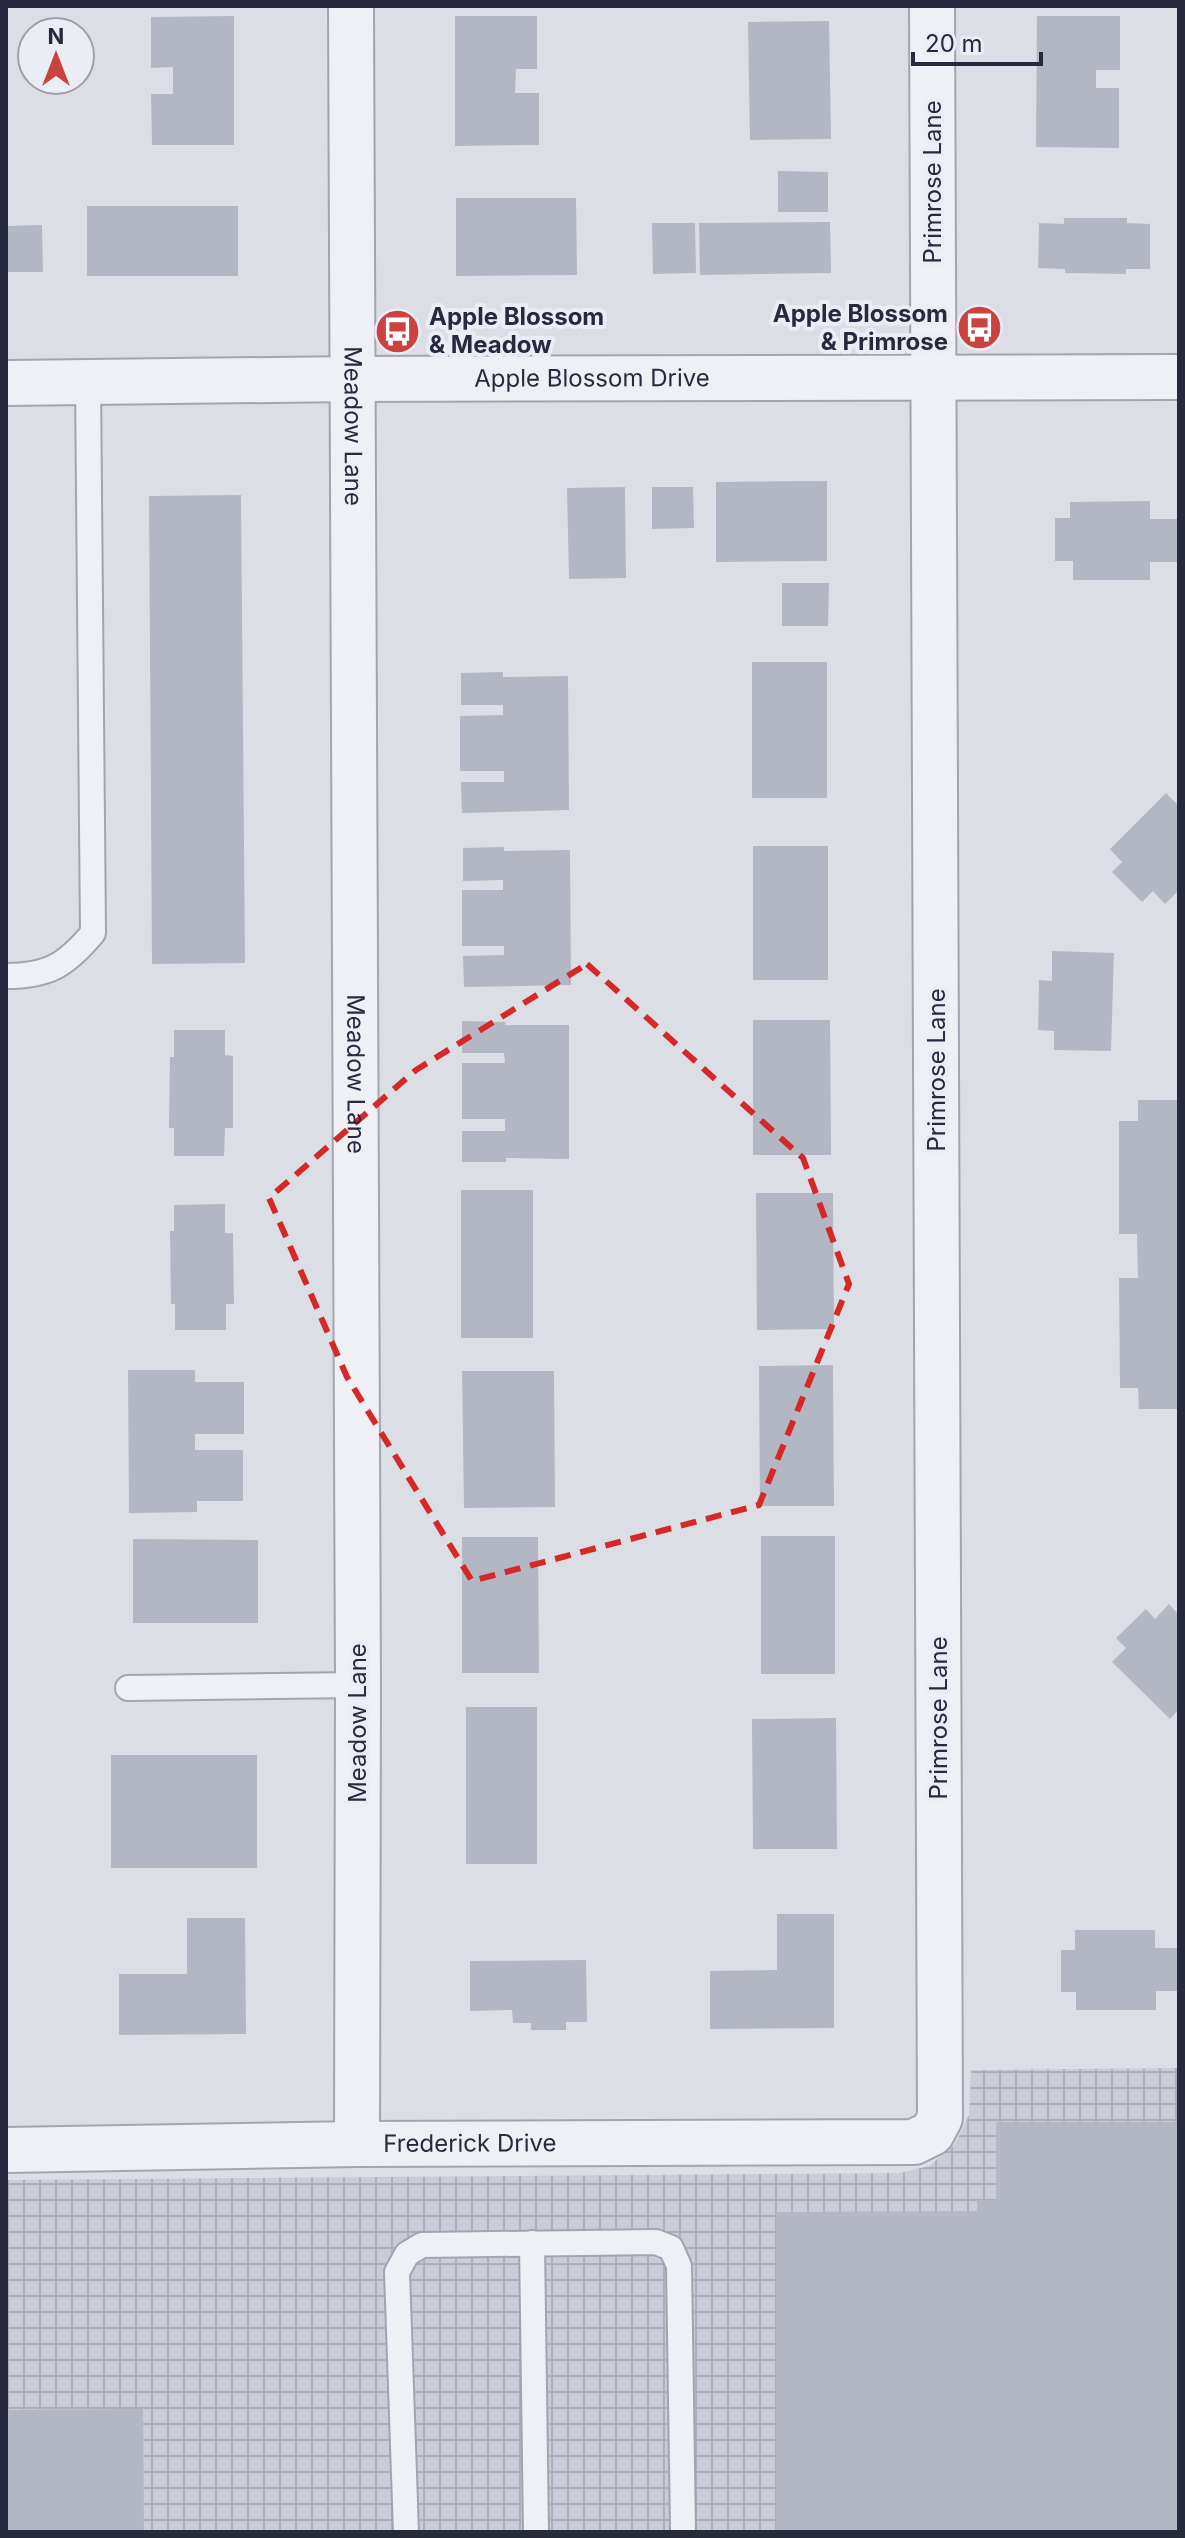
<svg xmlns="http://www.w3.org/2000/svg" width="1185" height="2538" font-family="Inter,sans-serif">
<defs>
<pattern id="industrial-grid" width="8" height="8" patternUnits="userSpaceOnUse" patternTransform="scale(2)"><rect width="8" height="8" fill="#cacdd8"/><path d="M0 4h8M4 0v8" fill="none" stroke="#adb0ba"/></pattern>
</defs>
<rect width="100%" height="100%" fill="#dcdee6"/>
<polygon fill="url(#industrial-grid)" points="1179,2068 1179,2532 6,2532 6,2180 899,2173 929,2166 955,2144 969,2115 971,2070"/>
<g fill="#b3b7c3">
<polygon points="234,16 234,145 152,145 151,94 173,94 173,67 151,68 151,17"/>
<polygon points="455,16 537,16 537,69 516,69 515,93 539,93 539,145 455,146"/>
<polygon points="1037,16 1120,16 1120,70 1096,70 1096,88 1119,88 1119,148 1036,147"/>
<polygon points="829,21 831,139 750,140 748,22"/>
<polygon points="778,171 828,172 828,212 778,212"/>
<polygon points="456,198 576,198 577,275 456,276"/>
<rect x="87" y="206" width="151" height="70"/>
<polygon points="1064,218 1127,218 1127,223 1150,224 1150,269 1126,269 1126,274 1065,273 1065,269 1038,268 1039,223 1064,224"/>
<polygon points="830,222 831,273 700,275 699,223"/>
<polygon points="652,223 695,223 696,273 653,274"/>
<polygon points="42,225 43,272 6,272 6,226"/>
<polygon points="827,481 827,561 716,562 716,482"/>
<polygon points="625,487 626,578 569,579 567,488"/>
<polygon points="652,487 693,487 694,528 652,529"/>
<polygon points="241,495 245,963 152,964 149,496"/>
<polygon points="1150,501 1150,519 1179,519 1179,562 1150,562 1150,580 1073,580 1073,561 1055,561 1055,518 1070,518 1070,502"/>
<polygon points="782,583 829,583 828,626 782,626"/>
<rect x="752" y="662" width="75" height="136"/>
<polygon points="503,672 503,677 568,676 569,810 462,813 461,782 504,782 504,771 460,771 460,716 503,715 503,705 461,705 461,673"/>
<polygon points="1166,793 1179,806 1179,890 1165,904 1153,891 1142,902 1112,872 1122,862 1110,849"/>
<rect x="753" y="846" width="75" height="134"/>
<polygon points="504,847 504,851 570,850 571,985 464,987 463,956 504,955 504,946 462,946 462,890 503,890 503,880 463,881 463,848"/>
<polygon points="1052,951 1114,953 1111,1051 1054,1050 1054,1031 1038,1030 1039,980 1052,981"/>
<polygon points="753,1020 830,1020 831,1155 753,1155"/>
<polygon points="462,1021 506,1022 505,1025 569,1025 569,1159 506,1158 506,1162 462,1162 462,1131 505,1131 505,1119 462,1119 462,1063 505,1063 504,1053 462,1053"/>
<polygon points="174,1030 225,1030 225,1055 233,1056 233,1128 225,1128 224,1156 174,1156 174,1128 169,1128 170,1057 174,1057"/>
<polygon points="1138,1100 1179,1100 1179,1409 1139,1409 1138,1388 1120,1388 1119,1278 1138,1278 1137,1234 1119,1234 1119,1121 1138,1121"/>
<rect x="461" y="1190" width="72" height="148"/>
<polygon points="756,1193 833,1193 834,1329 757,1330"/>
<polygon points="225,1204 225,1233 233,1233 234,1304 226,1304 226,1330 175,1330 175,1304 171,1304 170,1231 174,1231 174,1205"/>
<polygon points="833,1365 834,1506 760,1506 759,1366"/>
<polygon points="128,1370 195,1370 195,1382 244,1382 244,1434 195,1434 195,1450 243,1450 243,1501 197,1501 197,1512 129,1513"/>
<polygon points="462,1371 554,1371 555,1507 464,1508"/>
<rect x="761" y="1536" width="74" height="138"/>
<polygon points="462,1537 538,1537 539,1673 462,1673"/>
<polygon points="133,1539 258,1540 258,1623 133,1623"/>
<polygon points="1169,1604 1179,1615 1179,1709 1170,1719 1112,1662 1126,1648 1116,1638 1146,1609 1155,1619"/>
<rect x="466" y="1707" width="71" height="157"/>
<polygon points="836,1718 837,1849 753,1849 752,1719"/>
<rect x="111" y="1755" width="146" height="113"/>
<polygon points="777,1914 834,1914 834,2028 710,2029 710,1971 777,1970"/>
<polygon points="187,1918 245,1918 246,2034 119,2035 119,1974 187,1974"/>
<polygon points="1075,1930 1155,1930 1155,1948 1179,1948 1179,1991 1156,1991 1156,2010 1076,2010 1076,1992 1061,1992 1061,1950 1075,1950"/>
<polygon points="586,1960 587,2022 566,2022 566,2030 531,2030 531,2023 513,2023 512,2010 470,2011 470,1961"/>
<polygon points="996,2122 1179,2122 1179,2532 776,2532 776,2212 977,2211 977,2200 996,2200"/>
<polygon points="143,2409 144,2532 6,2532 6,2410"/>
</g>
<g fill="none" stroke-linecap="round" stroke-linejoin="round">
<defs>
<g id="service">
<path d="M6,976C49,976 66,965 93,933L88,382"/>
<polyline points="128,1688 358,1685"/>
<polyline points="532,2243 536,2532"/>
<polyline points="406,2532 397,2272 407,2254 422,2245 656,2242 671,2248 679,2266 683,2532"/>
</g>
<g id="minor">
<path id="s1" d="M351,6L358,1685L357,2144"/>
<path id="s2" d="M6,383L352,379L1179,377"/>
<path id="s3" d="M6,2150L357,2144L914,2142L932,2133L940,2118L932,6"/>
</g>
</defs>
<use href="#service" stroke="#a2a4b0" stroke-width="28"/>
<use href="#minor" stroke="#a2a4b0" stroke-width="48"/>
<use href="#service" stroke="#eff0f5" stroke-width="24"/>
<use href="#minor" stroke="#eff0f5" stroke-width="44"/>
</g>
<path fill="none" stroke="#d62828" stroke-width="6" stroke-dasharray="16 10" stroke-linejoin="round" d="M587,964L803,1158L849,1284L759,1505L472,1581L347,1377L269,1198L416,1070Z"/>
<defs>
<symbol id="bus-disc" viewBox="-11 -11 22 22"><circle r="9.5" fill="#cb4341" stroke="#ebedf4"/><path d="M-5-6H5V4H4V6H2V4H-2V6H-4V4H-5ZM-3.5-4V0h7V-4ZM-3.5 1.2v1.5H-2V1.2ZM2 1.2v1.5H3.5V1.2Z" fill="#fff"/></symbol>
</defs>
<g fill-rule="evenodd">
<use href="#bus-disc" x="954" y="302" width="51" height="51"/>
<use href="#bus-disc" x="372" y="306" width="51" height="51"/>
</g>
<g text-anchor="middle" stroke-width="8" stroke-linejoin="round" paint-order="stroke">
<g font-size="24" fill="#262a3c" stroke="#ebedf4">
<text transform="translate(933 182) rotate(-90)" y="8">Primrose Lane</text>
<text dy="8" stroke="none"><textPath href="#s2" startOffset="586">Apple Blossom Drive</textPath></text>
<text dy="8" stroke="none"><textPath href="#s1" startOffset="420">Meadow Lane</textPath></text>
<text transform="translate(937 1070) rotate(-90)" y="8">Primrose Lane</text>
<text dy="8" stroke="none"><textPath href="#s1" startOffset="1068">Meadow Lane</textPath></text>
<text transform="translate(939 1718) rotate(-90)" y="8">Primrose Lane</text>
<text transform="translate(358 1723) rotate(-90)" y="8">Meadow Lane</text>
<text dy="8" stroke="none"><textPath href="#s3" startOffset="464">Frederick Drive</textPath></text>
</g>
<g font-size="24" font-weight="bold" fill="#262a3c" stroke="#ebedf4" text-anchor="end">
<text x="948" y="322">Apple Blossom<tspan x="948" dy="28">&amp; Primrose</tspan></text>
<text x="429" y="325" text-anchor="start">Apple Blossom<tspan x="429" dy="28">&amp; Meadow</tspan></text>
</g>
</g>
<rect width="1185" height="2538" fill="none" stroke="#262a3c" stroke-width="16"/>
<g transform="translate(56 56)"><circle r="38" fill="#ebedf4" stroke="#9c9faa" stroke-width="2"/>
<path d="M0-6L14 30L0 20L-14 30Z" fill="#cb4341"/>
<text y="-12" font-size="22" font-weight="bold" text-anchor="middle" fill="#262a3c">N</text>
</g>
<path d="M913 52v12h128v-12" fill="none" stroke="#262a3c" stroke-width="4"/>
<text x="925" y="52" font-size="24" fill="#262a3c" stroke="#ebedf4" stroke-width="6" paint-order="stroke">20 m</text>
</svg>
